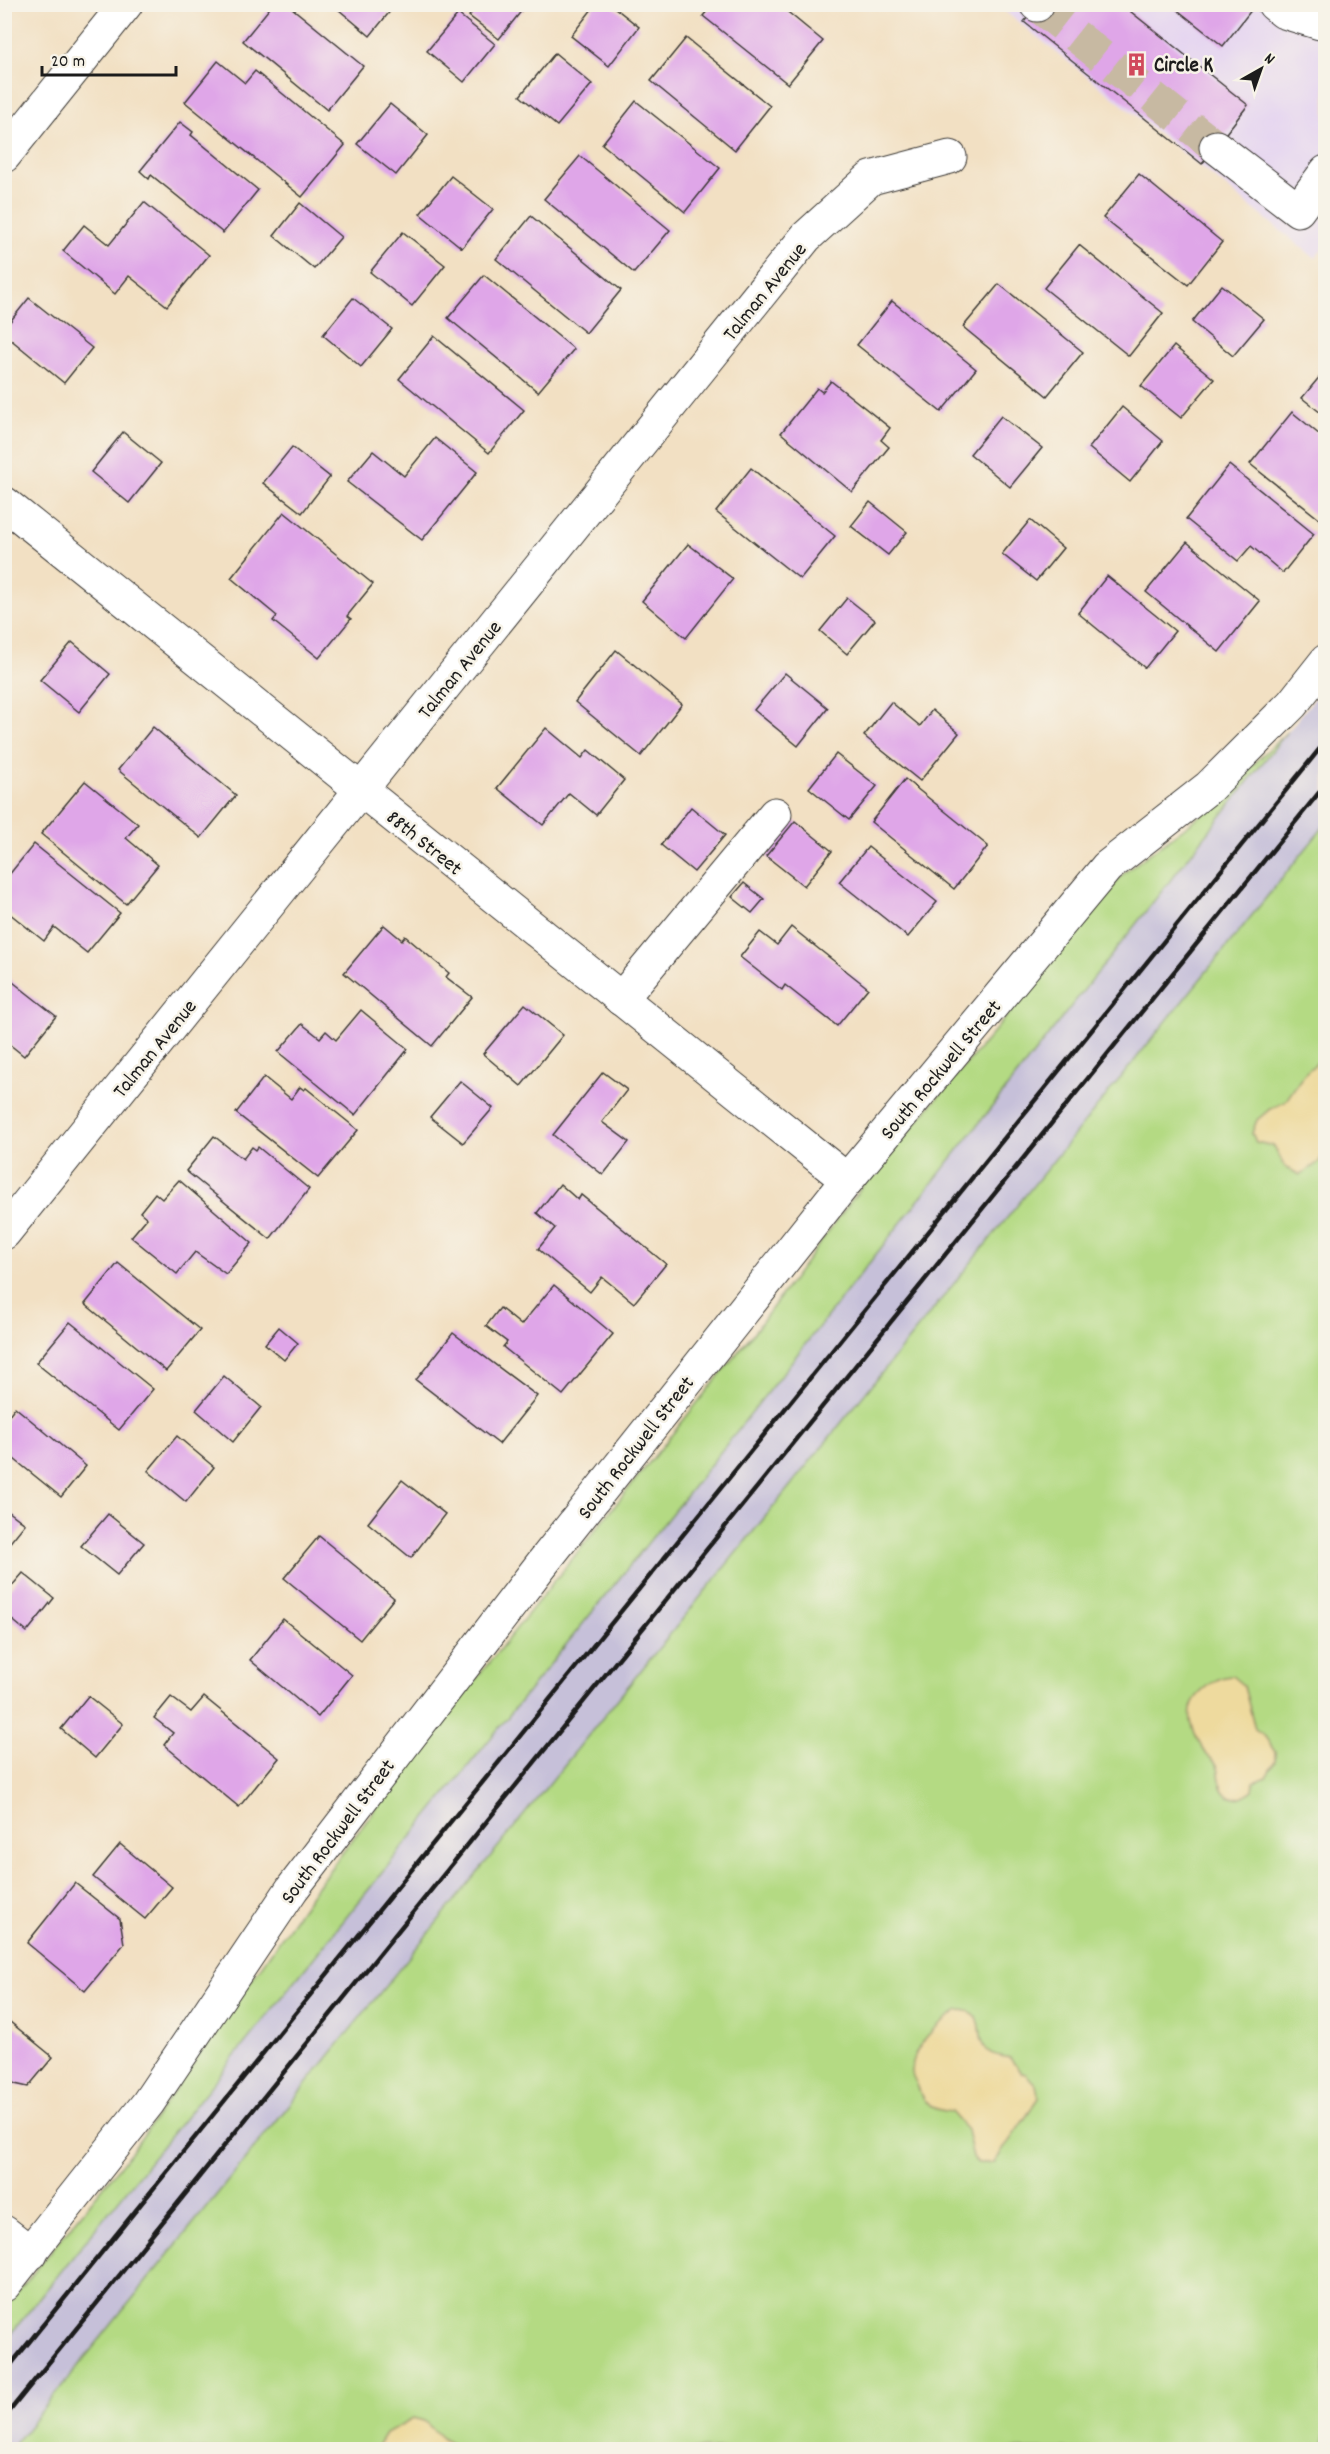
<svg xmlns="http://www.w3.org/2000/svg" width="1330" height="2454" font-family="Dekko,sans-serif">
<rect width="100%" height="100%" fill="#f7f3e8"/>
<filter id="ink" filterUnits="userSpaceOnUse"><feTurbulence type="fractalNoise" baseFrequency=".0167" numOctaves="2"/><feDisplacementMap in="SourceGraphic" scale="12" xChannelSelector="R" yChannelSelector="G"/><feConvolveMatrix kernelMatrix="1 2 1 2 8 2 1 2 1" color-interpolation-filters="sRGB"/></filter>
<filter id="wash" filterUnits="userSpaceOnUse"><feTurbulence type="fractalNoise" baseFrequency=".008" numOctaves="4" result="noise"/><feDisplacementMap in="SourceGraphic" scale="24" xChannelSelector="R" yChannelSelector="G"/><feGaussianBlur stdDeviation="1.35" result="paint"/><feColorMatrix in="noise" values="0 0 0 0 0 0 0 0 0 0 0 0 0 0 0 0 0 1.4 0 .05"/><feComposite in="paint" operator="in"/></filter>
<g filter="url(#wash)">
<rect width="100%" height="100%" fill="#f2e0c3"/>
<polygon fill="#e4d3f1" points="997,5 1325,5 1325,245 1315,258"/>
<polygon fill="#c6c0d9" points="1325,685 1325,825 10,2449 5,2450 5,2341 689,1492"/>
<g fill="#b4da83" stroke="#687b50" stroke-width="1.5">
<polygon points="1287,732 689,1492 5,2341 5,2308 135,2147 318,1885 439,1725 758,1327 862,1186 997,1028 1124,873 1201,815"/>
<polygon points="1325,825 1325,2449 10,2450"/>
</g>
<g fill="#eeda9e" stroke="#857b5d" stroke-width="1.5">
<polygon points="1325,1056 1325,1153 1319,1162 1300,1175 1285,1167 1274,1146 1256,1142 1252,1133 1257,1120 1270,1109 1285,1102 1304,1074"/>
<path d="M1232,1676L1244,1686L1255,1729L1264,1735L1275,1752V1761L1266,1777L1254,1782L1253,1790C1247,1794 1239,1800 1231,1797C1216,1791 1222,1776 1217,1765C1215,1761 1210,1758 1207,1755C1194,1735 1181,1711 1200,1693C1211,1683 1217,1677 1232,1676Z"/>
<path d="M958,2010C991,2010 973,2037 988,2051C993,2056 1004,2056 1010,2058L1021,2073L1026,2074L1036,2085L1039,2098L994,2163H977L973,2158L967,2130L951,2112C934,2110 924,2106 919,2090C918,2084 913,2079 912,2073C911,2045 938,2024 958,2010Z"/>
<polygon points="413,2418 424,2421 443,2439 460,2449 376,2449 386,2433"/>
</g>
<g id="blocks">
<g fill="#dfa6e8">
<polygon points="273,4 287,4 363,66 327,110 243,41"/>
<polygon points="332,4 396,4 370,36"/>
<polygon points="478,4 527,4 499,39 469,16"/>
<polygon points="596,4 610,4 639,27 609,66 571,36"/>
<polygon points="713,4 778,4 823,41 788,84 703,16"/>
<polygon points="1038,4 1121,4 1248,105 1202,164 1024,22"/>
<polygon points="1170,4 1256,4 1223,46"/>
<polygon points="458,14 495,44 464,82 427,51"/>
<polygon points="686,38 770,106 735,150 651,81"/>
<polygon points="555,53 592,84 557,126 520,96"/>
<polygon points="218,61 245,83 255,71 345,145 302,197 185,102"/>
<polygon points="636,101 720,168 685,212 602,144"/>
<polygon points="390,104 428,135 396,175 357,144"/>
<polygon points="180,122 193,132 191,135 258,190 223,233 151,175 149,179 140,171"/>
<polygon points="580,156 670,230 634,273 544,199"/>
<polygon points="1139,174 1222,242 1188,285 1103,218"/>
<polygon points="451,176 493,209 462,248 420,214"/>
<polygon points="144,202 209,255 167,306 129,276 115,294 63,251 84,225 109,245"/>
<polygon points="300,203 341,237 314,269 274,236"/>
<polygon points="531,216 621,290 586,333 496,259"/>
<polygon points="403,232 445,265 412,306 370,272"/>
<polygon points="1079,245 1163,313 1129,356 1044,288"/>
<polygon points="484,275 574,349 538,392 448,318"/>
<polygon points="999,284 1083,352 1047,396 963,327"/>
<polygon points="1222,285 1264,319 1233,356 1192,322"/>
<polygon points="29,298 92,348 64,383 4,334 4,329"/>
<polygon points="353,298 392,329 361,367 323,335"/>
<polygon points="892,301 976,369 941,412 857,345"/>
<polygon points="434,336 524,410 489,453 399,379"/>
<polygon points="1174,346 1214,379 1181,418 1141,386"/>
<polygon points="1326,369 1326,417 1302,398"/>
<polygon points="831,381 890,428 881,440 889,447 852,492 781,433 817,388 822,392"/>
<polygon points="1122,407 1163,441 1130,482 1089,448"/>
<polygon points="1292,412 1326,440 1326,519 1323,522 1250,464"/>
<polygon points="1001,416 1042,448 1010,487 970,454"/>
<polygon points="123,432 161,463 129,503 91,472"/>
<polygon points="435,438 477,472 422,540 347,482 373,451 404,476"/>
<polygon points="292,447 330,477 302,513 263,483"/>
<polygon points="1229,465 1314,534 1283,573 1251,546 1238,561 1186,519"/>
<polygon points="751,468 835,536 800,579 716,512"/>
<polygon points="870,502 907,532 888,555 851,526"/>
<polygon points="284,512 373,584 347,616 351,619 319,658 273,621 277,616 231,578"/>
<polygon points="1030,520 1063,548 1036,581 1002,554"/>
<polygon points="1187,542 1260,601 1219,652 1146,592"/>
<polygon points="688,544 733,579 686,638 642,601"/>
<polygon points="1107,576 1175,631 1145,668 1078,613"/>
<polygon points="847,598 875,620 847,654 820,631"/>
<polygon points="72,642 110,674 79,712 40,680"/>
<polygon points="616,650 682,704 641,756 575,702"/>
<polygon points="785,673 828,708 798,746 754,710"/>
<polygon points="891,702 920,726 932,710 959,733 920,781 864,736"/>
<polygon points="153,727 236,795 201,838 118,770"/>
<polygon points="546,728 582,758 588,750 624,780 596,815 569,793 543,825 497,788"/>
<polygon points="836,754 877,786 849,820 809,788"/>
<polygon points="905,779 988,846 954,889 871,822"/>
<polygon points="85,781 138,824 126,838 158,865 126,904 41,834"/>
<polygon points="691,807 725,835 694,872 661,845"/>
<polygon points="795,821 832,851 804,886 766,856"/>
<polygon points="34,844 120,913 87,953 54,927 44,941 4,909 4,881"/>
<polygon points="868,847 937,902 908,937 839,882"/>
<polygon points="744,883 764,899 752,913 732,897"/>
<polygon points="384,925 402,940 405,936 449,973 446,977 472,997 432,1046 344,973"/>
<polygon points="791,927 868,988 837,1026 785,985 782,990 740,957 760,932 777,945"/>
<polygon points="4,975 56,1016 24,1056 4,1040"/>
<polygon points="525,1004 563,1035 521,1086 483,1054"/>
<polygon points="361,1010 408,1049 355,1115 278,1052 302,1024 320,1038 326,1031 336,1040"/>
<polygon points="603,1072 627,1090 602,1122 629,1142 603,1175 553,1135"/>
<polygon points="264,1077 291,1099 300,1087 304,1090 306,1088 358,1130 318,1178 236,1113"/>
<polygon points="460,1081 493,1108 463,1143 430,1117"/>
<polygon points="214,1136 243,1159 252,1147 256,1150 258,1147 309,1189 270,1239 186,1171"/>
<polygon points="179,1180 252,1243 226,1274 195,1252 177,1274 131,1237 147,1218 140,1212 155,1193 162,1199"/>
<polygon points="560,1184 578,1200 581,1195 666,1264 634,1303 602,1277 590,1292 538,1249 555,1228 537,1213"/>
<polygon points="118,1263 200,1330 166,1371 85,1304"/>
<polygon points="554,1285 613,1334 563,1395 503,1347 507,1342 486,1326 500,1308 521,1325"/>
<polygon points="70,1322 153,1389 119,1430 36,1363"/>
<polygon points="279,1327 298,1343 284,1360 265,1344"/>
<polygon points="453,1333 537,1396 499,1444 416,1380"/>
<polygon points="224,1376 261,1407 233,1442 196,1410"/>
<polygon points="15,1407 86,1466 61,1497 9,1455 5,1461 5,1420"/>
<polygon points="177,1436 214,1467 186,1502 148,1471"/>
<polygon points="402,1480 445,1514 411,1558 368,1523"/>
<polygon points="4,1508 25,1524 4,1550"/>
<polygon points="108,1514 144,1543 117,1575 81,1546"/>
<polygon points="319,1536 394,1598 360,1640 284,1578"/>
<polygon points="23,1573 54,1598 27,1632 4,1613 4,1595"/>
<polygon points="283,1619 352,1675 318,1717 250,1660"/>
<polygon points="88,1696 123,1724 95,1758 61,1729"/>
<polygon points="171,1697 191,1712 204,1697 279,1758 239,1807 164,1745 173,1733 154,1718"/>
<polygon points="120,1844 172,1887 145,1919 93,1877"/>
<polygon points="75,1883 120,1919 124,1944 85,1991 27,1943"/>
<polygon points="4,2017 53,2057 28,2087 15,2084 4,2075"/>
</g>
</g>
</g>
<g filter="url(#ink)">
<use href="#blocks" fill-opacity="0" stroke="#3c3935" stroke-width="1.5"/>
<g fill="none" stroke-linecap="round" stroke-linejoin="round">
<polyline stroke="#c7b9a2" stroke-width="33" stroke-dasharray="33 16" stroke-linecap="butt" points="1037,5 1216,147"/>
<defs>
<g id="minor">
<polyline points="1036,4 1037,5"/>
<polyline points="1274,4 1284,12 1320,23"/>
<polyline points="1216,147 1298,210 1326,172"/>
<polyline points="4,156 126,4"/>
<polyline points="4,503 847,1180"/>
<polyline points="621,999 775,814"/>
<polyline points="4,1233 806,237 871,178 950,157"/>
<polyline points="4,2232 31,2253"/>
<polyline points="4,2285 148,2103 292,1889 541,1565 847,1180 1107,867 1209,787 1292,704 1326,661"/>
</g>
</defs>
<use href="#minor" stroke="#3c3935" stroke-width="35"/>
<use href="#minor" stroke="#fff" stroke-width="33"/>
<g stroke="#1c1c1c" stroke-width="4.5">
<polyline points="4,2373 1326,741"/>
<polyline points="4,2418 1326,784"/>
</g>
</g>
</g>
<defs>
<symbol id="building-bare" viewBox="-9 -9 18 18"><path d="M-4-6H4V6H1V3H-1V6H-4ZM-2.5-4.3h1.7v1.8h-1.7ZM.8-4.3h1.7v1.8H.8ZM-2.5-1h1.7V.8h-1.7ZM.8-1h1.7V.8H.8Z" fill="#d1495b" stroke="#f7f3e8" stroke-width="2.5" paint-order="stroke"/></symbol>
</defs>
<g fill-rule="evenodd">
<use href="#building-bare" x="1120" y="48" width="33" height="33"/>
</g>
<g text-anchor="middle" stroke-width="5" stroke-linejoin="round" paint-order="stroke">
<g font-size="21" font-weight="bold" fill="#1c1c1c" stroke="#f7f3e8" text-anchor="start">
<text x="1154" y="71">Circle K</text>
</g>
<g font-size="21" fill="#1c1c1c" stroke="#f7f3e8">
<text transform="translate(764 291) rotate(-51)" y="7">Talman Avenue</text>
<text transform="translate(459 669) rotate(-51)" y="7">Talman Avenue</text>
<text transform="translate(425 842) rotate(39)" y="7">88th Street</text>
<text transform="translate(154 1048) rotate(-51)" y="7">Talman Avenue</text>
<text transform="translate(940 1069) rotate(-50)" y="7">South Rockwell Street</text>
<text transform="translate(635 1447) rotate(-52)" y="7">South Rockwell Street</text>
<text transform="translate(337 1831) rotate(-53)" y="7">South Rockwell Street</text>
</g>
</g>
<rect width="1330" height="2454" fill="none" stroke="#f7f3e8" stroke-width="24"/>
<g transform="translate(1261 69) rotate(40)" stroke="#f7f3e8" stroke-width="4.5" paint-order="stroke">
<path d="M0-4.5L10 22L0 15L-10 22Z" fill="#1c1c1c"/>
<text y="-9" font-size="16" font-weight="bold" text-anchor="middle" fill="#1c1c1c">N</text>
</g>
<path d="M42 66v9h134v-9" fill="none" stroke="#1c1c1c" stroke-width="3"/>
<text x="51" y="66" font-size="18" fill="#1c1c1c" stroke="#f7f3e8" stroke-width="4.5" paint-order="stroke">20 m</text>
</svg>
